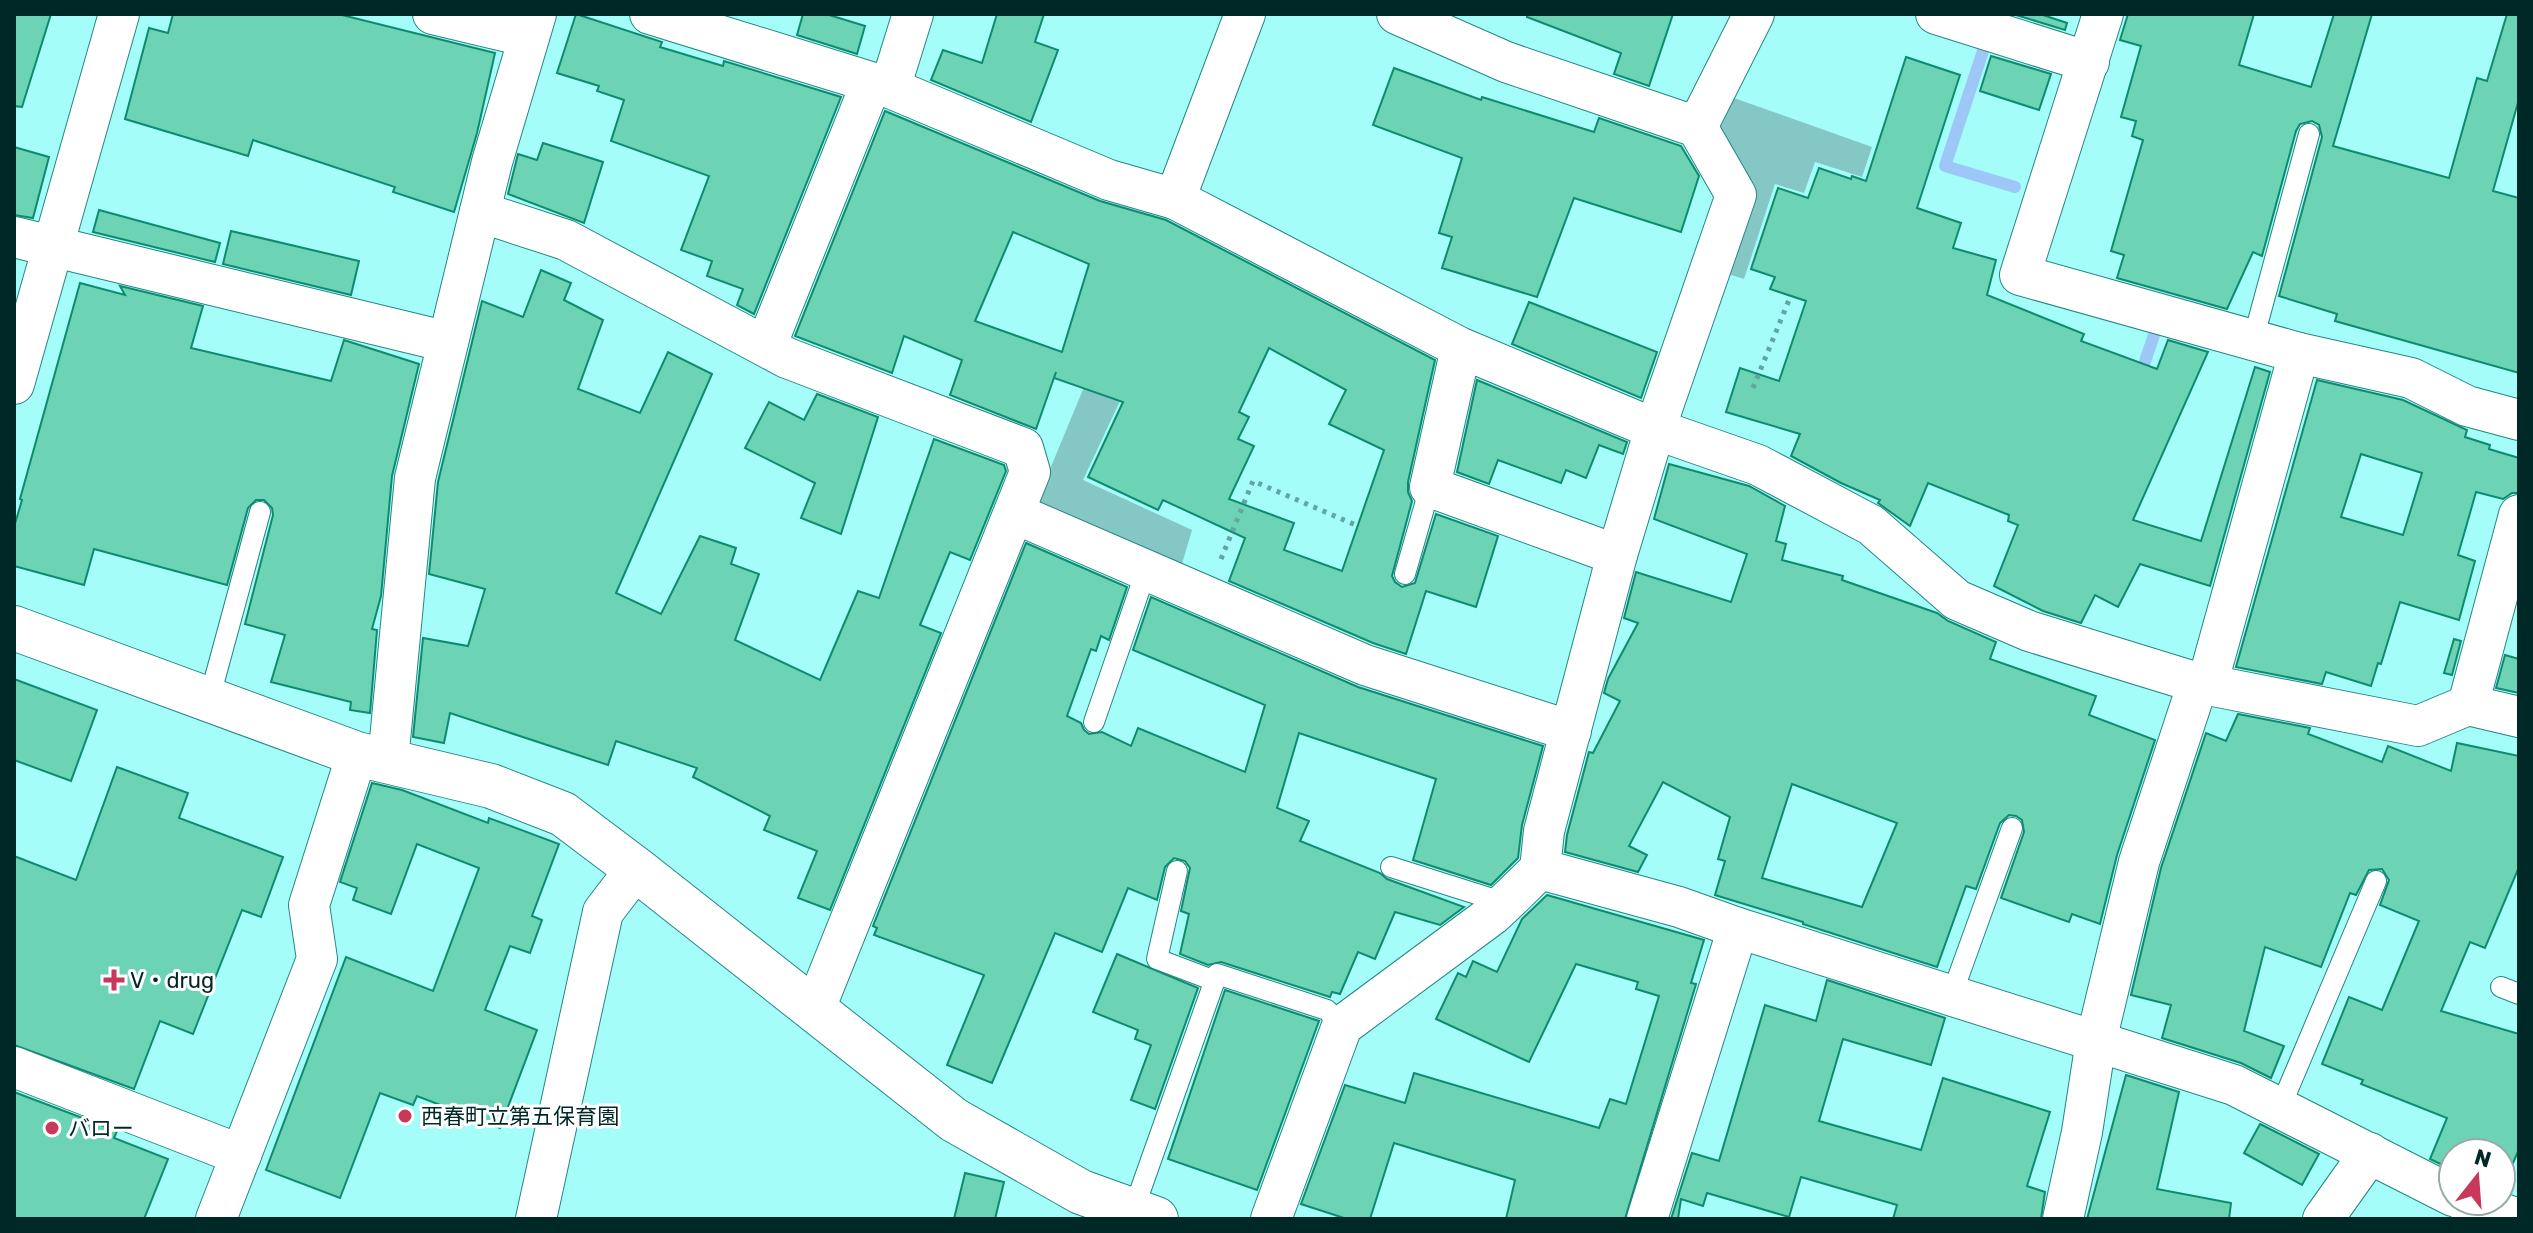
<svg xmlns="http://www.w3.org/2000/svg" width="2533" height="1233" font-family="Rubik,'Noto Sans JP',sans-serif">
<rect width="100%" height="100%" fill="#a4fdf8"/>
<g fill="#84c7c4">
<polygon points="1734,98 1872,147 1862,177 1815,162 1804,193 1775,184 1744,279 1719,271 1716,138"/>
<polygon points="1104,339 1141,356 1083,480 1192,530 1179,574 1033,510"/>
</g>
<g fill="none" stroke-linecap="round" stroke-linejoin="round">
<g stroke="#9dc7f6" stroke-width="12">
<polyline points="1984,48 1945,166 2015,187"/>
<polyline points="2139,379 2154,335"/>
</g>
</g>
<g fill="#6cd4b4" stroke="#0e8b6f" stroke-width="2" fill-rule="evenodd">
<polygon points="14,14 51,14 22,107 14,106"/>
<polygon points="173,14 338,14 495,53 477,133 454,212 393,192 395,187 253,140 248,156 125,119 149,28 168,33"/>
<polygon points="576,14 662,42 660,47 723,66 724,61 841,97 754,314 737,305 743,289 707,276 712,261 681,250 709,176 611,141 624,100 597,91 599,86 557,73"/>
<polygon points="803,14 826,14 865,26 857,54 797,35"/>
<polygon points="997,14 1044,14 1035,42 1058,50 1031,122 931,80 943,50 982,63"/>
<polygon points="1527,14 1673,14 1649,86 1614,74 1621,53 1527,17"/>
<polygon points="2013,14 2040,14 2067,23 2065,30"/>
<polygon points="2128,14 2254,14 2239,65 2311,87 2334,14 2372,14 2333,146 2449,178 2477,78 2487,81 2507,14 2519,14 2519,99 2493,191 2519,198 2519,373 2335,321 2337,314 2279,296 2322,137 2319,125 2312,121 2300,124 2296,131 2262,256 2253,252 2227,309 2117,278 2124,255 2111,251 2143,140 2132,136 2136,121 2121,117 2141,46 2120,40"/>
<polygon points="1991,56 2051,74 2039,110 1980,91"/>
<polygon points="1906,57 1960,75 1917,208 1961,223 1953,248 1996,260 1987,295 2084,334 2081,341 2157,369 2168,340 2208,352 2133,520 2201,541 2255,367 2270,372 2210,586 2140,564 2118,607 2095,595 2081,623 2043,611 1994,586 2018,525 2008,521 2009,515 1928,483 1910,526 1878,503 1880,500 1841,483 1791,456 1800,434 1726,412 1740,368 1779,381 1806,301 1770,289 1775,277 1751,269 1778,188 1808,198 1819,168 1851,179 1852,176 1866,181"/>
<polygon points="1394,68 1481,100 1482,97 1594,132 1599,118 1681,146 1699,176 1681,232 1574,198 1537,297 1442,268 1452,237 1439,233 1462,158 1373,125"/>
<path d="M885,111L1100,201L1166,220L1435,360L1408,482V492L1412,501L1392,576L1395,582L1402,587L1415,583L1436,514L1498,536L1476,607L1426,591L1406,654L1373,643L1229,581L1245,538L1163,500L1158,510L1088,477L1123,402L1054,378L1056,372L1036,429L950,395L962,360L904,336L892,373L795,336ZM1013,232L1089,264L1062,352L975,321ZM1269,348L1346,390L1329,424L1384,450L1342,571L1284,550L1294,523L1229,499L1254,446L1238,439L1249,417L1239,412Z"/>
<polygon points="543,143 603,162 584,223 508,194 518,154 537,160"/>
<polygon points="14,147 49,157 33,218 14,215"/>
<polygon points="99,210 220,243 215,262 93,232"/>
<polygon points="231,231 359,261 351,295 223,264"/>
<polygon points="541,270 571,283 564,300 603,320 578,389 640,413 668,352 712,374 616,593 661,614 700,536 736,548 731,564 759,574 735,640 820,680 858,591 879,598 934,439 1004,465 1006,471 970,560 950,552 920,625 941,633 830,910 798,898 817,851 764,830 770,816 693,777 697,768 616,741 608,765 450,713 444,743 413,737 423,638 468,646 485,589 429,574 438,482 482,301 523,317"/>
<polygon points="80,283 125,295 120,286 203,306 191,348 331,381 344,340 419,364 392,476 381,596 372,629 377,630 370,713 350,710 351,702 271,682 285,635 245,624 273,515 272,508 264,500 256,500 248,508 227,585 94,549 84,585 14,566 14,527 22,500 20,499"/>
<polygon points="1529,302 1657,352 1641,398 1512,344"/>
<polygon points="1477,380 1627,442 1623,454 1599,445 1586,478 1566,470 1561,483 1498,460 1489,484 1457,472"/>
<path d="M2317,380L2403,400L2467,430L2465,437L2490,445L2489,449L2519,458V493H2512L2503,499L2476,492L2458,555L2475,561L2459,620L2400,602L2381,664L2378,663L2371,686L2326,672L2322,684L2236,667ZM2361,454L2422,473L2403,535L2341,517Z"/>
<polygon points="817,394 878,417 841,534 801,518 815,483 745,448 769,402 804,420"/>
<path d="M1669,464L1749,486L1785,506L1776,541L1786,544L1782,560L1843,576L1842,580L1937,613L1948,621L1996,642L1990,659L2096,696L2089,715L2155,740L2117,855L2100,924L2072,914L2069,922L2001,898L2024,832L2022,820L2016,816L2009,815L2000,823L1976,889L1966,886L1937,967L1803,924V922L1715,895L1725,861L1718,859L1730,817L1663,782L1629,846L1647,855L1638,872L1565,852L1567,835L1589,752L1593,753L1620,701L1604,693L1608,679L1638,623L1624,618L1636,572L1731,602L1747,554L1654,519ZM1792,784L1897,823L1862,907L1762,878Z"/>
<polygon points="1026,543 1127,587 1109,640 1101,636 1096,651 1091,649 1067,716 1081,723 1084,730 1089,734 1102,732 1131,746 1138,728 1245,772 1265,705 1133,650 1151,597 1358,687 1543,746 1522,825 1518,858 1491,885 1413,860 1436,779 1299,733 1277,808 1309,821 1300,841 1380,873 1387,879 1464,907 1440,925 1395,912 1375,959 1358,952 1340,994 1332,992 1330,997 1221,962 1208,965 1180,954 1189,914 1181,911 1190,868 1185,861 1174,858 1165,867 1157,900 1128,888 1102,952 1055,933 992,1083 947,1065 984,975 874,935 877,928 873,926"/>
<polygon points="2454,639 2461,641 2452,675 2444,673"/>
<polygon points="2505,655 2519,659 2519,693 2496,688"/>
<polygon points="14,679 97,710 71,781 14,760"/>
<polygon points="2238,714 2310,728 2308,734 2382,762 2388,746 2451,771 2457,743 2519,756 2519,867 2485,948 2470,942 2441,1011 2519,1034 2519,1149 2502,1189 2501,1153 2453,1153 2453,1170 2430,1159 2447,1118 2361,1084 2363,1080 2322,1064 2349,997 2382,1010 2419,921 2380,905 2389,880 2382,869 2369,870 2356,895 2350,893 2321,967 2265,947 2244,1031 2284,1046 2271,1078 2241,1063 2162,1038 2171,1005 2131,995 2161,868 2206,733 2226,741"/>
<polygon points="117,767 188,793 179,818 283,857 261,917 242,910 193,1034 160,1021 134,1089 14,1045 14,856 76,880"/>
<polygon points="372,783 402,790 488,823 489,818 559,844 532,916 542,920 530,953 510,946 485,1010 537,1030 500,1128 417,1096 413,1105 380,1093 340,1198 266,1170 346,957 433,991 479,868 417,844 391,914 353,900 357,888 340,882"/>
<polygon points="1547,895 1704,940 1691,983 1696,984 1625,1219 1506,1219 1515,1180 1394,1143 1370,1219 1347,1219 1301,1204 1345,1085 1405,1103 1414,1073 1599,1128 1610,1099 1626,1104 1659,996 1636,989 1638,982 1576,964 1529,1062 1436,1019 1458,973 1466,977 1473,961 1497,972 1522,919"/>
<polygon points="1117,954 1198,988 1155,1109 1131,1100 1151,1045 1135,1039 1138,1030 1093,1012"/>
<polygon points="1827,980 1945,1018 1931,1065 1843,1039 1819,1121 1921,1150 1943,1078 2050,1112 2027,1186 2045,1192 2041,1219 1893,1219 1897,1205 1801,1177 1789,1217 1707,1193 1703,1206 1681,1199 1678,1219 1671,1219 1692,1153 1719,1161 1765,1005 1816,1021"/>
<polygon points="1225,990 1319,1021 1257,1190 1168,1159"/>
<polygon points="2126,1075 2179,1092 2157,1189 2231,1203 2229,1219 2087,1219"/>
<polygon points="14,1092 117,1131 114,1138 168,1159 144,1219 14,1219"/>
<polygon points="2260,1124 2319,1154 2302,1185 2244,1153"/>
<polygon points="965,1173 1004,1182 995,1219 954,1219"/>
</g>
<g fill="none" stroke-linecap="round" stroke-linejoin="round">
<defs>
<g id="service">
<polyline points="2253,340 2309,134"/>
<polyline points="1405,574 1430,487"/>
<polyline points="209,700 260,512"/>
<polyline points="1094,722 1146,571"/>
<polyline points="1391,867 1505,903"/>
<polyline points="1177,871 1157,959 1215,981"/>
<polyline points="2501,987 2519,994"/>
<polyline points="1952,994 2012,828"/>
<polyline points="2280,1108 2376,881"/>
<polyline points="1133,1211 1217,974 1327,1010 1342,1026"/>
</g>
<g id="minor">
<polyline points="433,14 529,37"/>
<polyline points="650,14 890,88 1109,180 1175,199 1461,348 1655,429 1758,465 1871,525 1957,600 2029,631 2198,683 2418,726 2468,705 2519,717"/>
<polyline points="1936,14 2089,62"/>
<polyline points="2103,14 2020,275 2299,353 2411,378 2467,406 2519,420"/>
<polyline points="890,88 913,14"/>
<polyline points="1697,127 1754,14"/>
<polyline points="1175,199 1245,14"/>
<polyline points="480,212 566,240 787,358 1023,448 1030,472 814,1011"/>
<polyline points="14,237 448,342"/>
<polyline points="766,346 871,84"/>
<polyline points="1461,348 1430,487 1617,555"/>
<polyline points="14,384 119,14"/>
<polyline points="1014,513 1365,665 1571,731"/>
<polyline points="2207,685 2299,353"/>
<polyline points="2468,705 2519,515"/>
<polyline points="388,761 415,478 492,162 536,14"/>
<polyline points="1540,869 1679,907 1738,928 2234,1085 2453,1196"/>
<polyline points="14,1067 241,1155"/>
<polyline points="2464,1201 2519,1219"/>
<polyline points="216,1219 317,959 309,905 357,754"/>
<polyline points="536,1219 603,912 636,869"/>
<polyline points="1271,1219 1342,1026 1492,915 1505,903 1540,869 1544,831 1617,555 1655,429 1736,195 1697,127 1506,62 1397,14"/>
<polyline points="1647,1219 1738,928"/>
<polyline points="2063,1219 2082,1132 2096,1041 2139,862 2198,683"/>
<polyline points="2323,1219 2370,1153"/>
</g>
<polyline id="tertiary" points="14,628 357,754 491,786 563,814 636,869 954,1120 1081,1192 1156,1219"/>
</defs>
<use href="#service" stroke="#268683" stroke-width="22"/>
<use href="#minor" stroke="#268683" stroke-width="42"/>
<use href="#tertiary" stroke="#268683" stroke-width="46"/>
<g stroke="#61a6a2" stroke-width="5" stroke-dasharray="4 6" stroke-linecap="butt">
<polyline points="1753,388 1789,300"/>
<polyline points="1221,559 1253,481 1358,526"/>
</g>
<use href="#service" stroke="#fff" stroke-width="20"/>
<use href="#minor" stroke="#fff" stroke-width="40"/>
<use href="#tertiary" stroke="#fff" stroke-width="44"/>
</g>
<g fill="#c8385a" stroke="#fff" stroke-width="3">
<path d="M110 968h8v8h8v8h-8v8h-8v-8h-8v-8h8z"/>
<circle cx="405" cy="1116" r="8"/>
<circle cx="52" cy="1128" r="8"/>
</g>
<g text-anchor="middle" stroke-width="6" stroke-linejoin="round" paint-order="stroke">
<g font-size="22" fill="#002827" stroke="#fff" text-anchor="start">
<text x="130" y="988">V・drug</text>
<text x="421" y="1124">西春町立第五保育園</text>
<text x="68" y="1136">バロー</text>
</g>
</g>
<rect width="2533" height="1233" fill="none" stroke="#002827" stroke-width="32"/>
<g transform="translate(2477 1177) rotate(17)"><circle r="38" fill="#ffffff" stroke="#99a9a9" stroke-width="2"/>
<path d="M0-6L14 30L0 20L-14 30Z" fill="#c8385a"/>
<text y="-12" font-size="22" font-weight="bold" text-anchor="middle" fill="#002827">N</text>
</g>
</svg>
